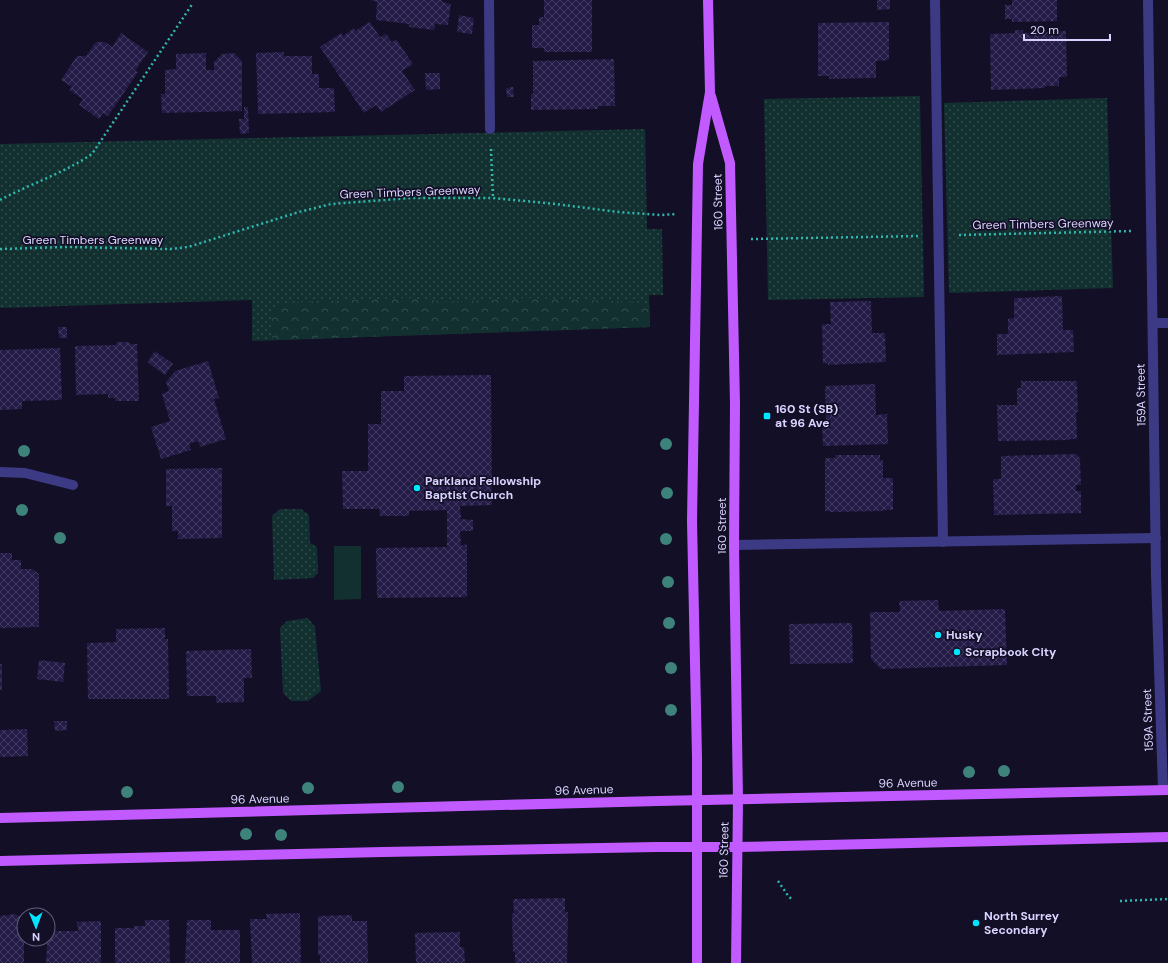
<svg xmlns="http://www.w3.org/2000/svg" width="1168" height="963" font-family="'DM Sans',sans-serif">
<defs>
<pattern id="green-dots" width="8" height="8" patternUnits="userSpaceOnUse"><rect width="8" height="8" fill="#12302f"/><path d="M2 2h.1M6 6h.1" fill="none" stroke="#344d4e" stroke-width="1.8" stroke-linecap="round"/></pattern>
<pattern id="forest-crowns" width="20" height="18" patternUnits="userSpaceOnUse"><rect width="20" height="18" fill="#12302f"/><path d="M2 6a3 3 0 1 1 6 0M12 15a3 3 0 1 1 6 0" fill="none" stroke="#344d4e"/></pattern>
<pattern id="building-cross-hatch" width="8" height="8" patternUnits="userSpaceOnUse"><rect width="8" height="8" fill="#241b47"/><path d="M0 0l8 8M0 8l8-8" fill="none" stroke="#433b63"/></pattern>
</defs>
<rect width="100%" height="100%" fill="#130f26"/>
<g fill="url(#green-dots)">
<polygon points="920,96 924,297 768,300 764,99"/>
<polygon points="1107,98 1113,288 949,293 944,103"/>
<polygon points="645,129 647,229 662,229 663,295 649,295 650,327 252,341 252,300 0,308 0,144"/>
<polygon points="280,509 301,509 309,515 310,543 317,547 318,573 313,578 274,580 272,516"/>
<polygon points="308,618 315,627 321,691 308,701 291,701 283,693 280,628 287,621"/>
</g>
<path fill="url(#forest-crowns)" d="M405,298L452,302L525,298L640,302L649,304L650,327L273,340C270,326 269,315 278,303Z"/>
<polygon fill="#12302f" points="334,546 361,546 361,599 334,600"/>
<g fill="url(#building-cross-hatch)">
<polygon points="370,0 442,0 442,2 451,4 448,25 435,24 434,30 409,27 409,24 376,20 377,2"/>
<polygon points="544,0 592,0 592,52 544,52 544,48 532,48 532,25 539,25 539,17 544,17"/>
<polygon points="877,0 890,0 890,9 877,10"/>
<polygon points="1012,0 1057,0 1057,21 1012,22 1012,19 1005,19 1005,5 1012,5"/>
<polygon points="459,15 474,18 472,34 457,32"/>
<polygon points="370,22 380,37 386,34 392,42 396,39 413,64 402,71 415,90 381,112 376,105 364,113 320,47 341,33 343,36 354,28 355,31"/>
<polygon points="889,22 889,60 876,61 876,78 829,79 829,76 818,76 818,23"/>
<polygon points="1015,30 1023,30 1023,33 1066,31 1067,77 1059,77 1059,86 1045,86 1045,88 991,90 990,34 1015,33"/>
<polygon points="121,33 148,52 135,71 138,72 108,116 103,113 99,119 79,105 83,99 69,90 72,87 61,80 77,56 86,56 96,42 105,42 112,47"/>
<polygon points="284,52 284,56 312,56 312,74 319,74 319,88 334,88 335,112 258,114 256,53"/>
<polygon points="206,53 206,70 214,70 214,62 222,54 234,53 242,61 242,111 162,113 161,94 165,94 165,70 176,69 176,54"/>
<polygon points="614,59 615,106 598,106 598,109 531,110 531,94 533,94 533,61"/>
<polygon points="425,73 440,73 440,89 426,90"/>
<polygon points="513,87 514,97 507,97 506,88"/>
<polygon points="244,107 248,107 249,133 240,134 239,119 244,119"/>
<polygon points="1062,296 1063,330 1073,330 1074,352 997,355 997,334 1008,334 1008,319 1014,318 1014,298"/>
<polygon points="871,301 872,333 885,333 886,362 828,365 828,363 823,364 822,324 831,324 830,302"/>
<polygon points="58,327 67,327 67,338 59,338"/>
<polygon points="118,342 128,342 131,344 137,344 139,401 115,401 115,398 108,398 108,394 76,395 75,346 115,345"/>
<polygon points="60,348 62,400 22,401 22,409 0,410 0,350"/>
<polygon points="155,351 173,364 165,375 147,362"/>
<polygon points="208,361 219,398 214,399 226,439 200,447 198,441 189,444 191,450 161,459 151,427 170,421 162,394 169,391 166,382 175,371"/>
<polygon points="491,375 492,505 460,506 461,519 473,520 473,531 460,531 461,546 467,544 467,597 377,598 376,548 447,547 447,510 409,511 409,516 380,516 379,509 343,509 342,471 368,471 368,424 381,424 381,391 404,391 404,376"/>
<polygon points="1021,381 1077,381 1078,412 1076,412 1077,439 1070,439 1070,440 998,441 997,405 1017,405 1017,388 1021,388"/>
<polygon points="875,384 876,415 887,414 888,444 823,446 822,423 826,423 825,386"/>
<polygon points="1076,454 1080,458 1081,485 1076,485 1076,491 1081,491 1081,513 994,515 993,479 1001,479 1001,456"/>
<polygon points="835,455 880,455 880,460 883,460 883,478 893,478 893,510 883,510 883,511 830,512 830,511 825,511 825,458 835,458"/>
<polygon points="222,468 222,538 178,539 178,531 172,531 172,506 166,506 166,469"/>
<polygon points="0,553 12,553 12,560 21,560 21,569 32,569 39,574 39,627 0,628"/>
<polygon points="938,600 939,611 1005,609 1007,665 881,669 871,659 870,612 900,612 899,601"/>
<polygon points="852,623 853,663 790,664 789,624"/>
<polygon points="165,628 165,639 168,639 169,699 88,699 87,643 116,642 116,629"/>
<polygon points="251,649 252,678 244,678 244,702 216,703 216,696 187,696 186,651"/>
<polygon points="39,660 65,663 63,682 37,679"/>
<rect x="0" y="664" width="2" height="26"/>
<polygon points="54,721 67,721 67,730 55,731"/>
<polygon points="27,729 28,756 0,757 0,730"/>
<polygon points="565,898 565,912 568,912 567,963 515,963 515,952 513,952 512,913 514,913 513,899"/>
<polygon points="300,913 301,963 252,963 250,919 267,919 266,914"/>
<polygon points="15,914 24,918 24,963 0,963 0,916"/>
<polygon points="352,915 352,921 367,921 368,963 320,963 320,955 318,955 318,916"/>
<polygon points="145,920 169,920 170,963 115,963 115,928 134,928 134,926 145,926"/>
<polygon points="187,920 211,920 211,930 240,930 240,963 185,963"/>
<polygon points="101,921 101,963 46,963 48,931 78,931 77,922"/>
<polygon points="460,932 460,947 464,947 465,963 416,963 415,933"/>
</g>
<g fill="none" stroke-linecap="round" stroke-linejoin="round">
<g stroke="#2fb8b0" stroke-width="2.5" stroke-dasharray="2 3" stroke-linecap="butt">
<polyline points="491,149 493,198"/>
<path d="M0,200C30,184 64,173 92,154L193,3"/>
<polyline points="959,235 1132,231"/>
<polyline points="751,239 920,236"/>
<polyline points="0,249 67,247 170,249 188,247 299,212 331,204 411,198 493,198 556,204 618,212 661,215 677,214"/>
<polyline points="778,881 789,897 793,900"/>
<polyline points="1120,901 1168,899"/>
</g>
<g stroke="#3d3a85" stroke-width="10">
<polyline points="489,0 490,129"/>
<polyline points="935,0 943,542"/>
<polyline points="1148,0 1156,575 1163,790"/>
<polyline points="1153,323 1168,323"/>
<polyline points="0,472 25,473 73,485"/>
<polyline points="734,545 1156,538"/>
</g>
<g stroke="#c25bff" stroke-width="10">
<polyline points="711,96 730,163 735,404 734,545 738,800 736,963"/>
<polyline points="0,818 658,801 1168,790"/>
<polyline points="0,861 383,852 656,847 738,847 1168,837"/>
<polyline points="697,963 697,757 692,521 698,164 710,92 708,0"/>
</g>
</g>
<g fill="#3d827b">
<circle cx="666" cy="444" r="6"/>
<circle cx="24" cy="451" r="6"/>
<circle cx="667" cy="493" r="6"/>
<circle cx="22" cy="510" r="6"/>
<circle cx="60" cy="538" r="6"/>
<circle cx="666" cy="539" r="6"/>
<circle cx="668" cy="582" r="6"/>
<circle cx="669" cy="623" r="6"/>
<circle cx="671" cy="668" r="6"/>
<circle cx="671" cy="710" r="6"/>
<circle cx="1004" cy="771" r="6"/>
<circle cx="969" cy="772" r="6"/>
<circle cx="398" cy="787" r="6"/>
<circle cx="308" cy="788" r="6"/>
<circle cx="127" cy="792" r="6"/>
<circle cx="246" cy="834" r="6"/>
<circle cx="281" cy="835" r="6"/>
</g>
<g fill="#00e5ff" stroke="#130f26" stroke-width="1.5">
<rect x="763" y="412" width="8" height="8" rx="2"/>
<circle cx="417" cy="488" r="4"/>
<circle cx="938" cy="635" r="4"/>
<circle cx="957" cy="652" r="4"/>
<circle cx="976" cy="923" r="4"/>
</g>
<g text-anchor="middle" stroke-width="3.5" stroke-linejoin="round" paint-order="stroke">
<g font-size="12" fill="#d9d4ff" stroke="#130f26">
<text transform="translate(410 192) rotate(-2)" y="4">Green Timbers Greenway</text>
<text transform="translate(718 202) rotate(-91)" y="4">160 Street</text>
<text transform="translate(1043 224) rotate(-1)" y="4">Green Timbers Greenway</text>
<text x="93" y="244">Green Timbers Greenway</text>
<text transform="translate(1141 395) rotate(-91)" y="4">159A Street</text>
<text transform="translate(722 526) rotate(-90)" y="4">160 Street</text>
<text transform="translate(1148 720) rotate(-92)" y="4">159A Street</text>
<text transform="translate(908 783) rotate(-1)" y="4">96 Avenue</text>
<text transform="translate(584 790) rotate(-2)" y="4">96 Avenue</text>
<text transform="translate(260 799) rotate(-1)" y="4">96 Avenue</text>
<text transform="translate(724 850) rotate(-89)" y="4">160 Street</text>
</g>
<g font-size="12" font-weight="bold" fill="#d9d4ff" stroke="#130f26" text-anchor="start">
<text x="775" y="413">160 St (SB)<tspan x="775" dy="14">at 96 Ave</tspan></text>
<text x="425" y="485">Parkland Fellowship<tspan x="425" dy="14">Baptist Church</tspan></text>
<text x="946" y="639">Husky</text>
<text x="965" y="656">Scrapbook City</text>
<text x="984" y="920">North Surrey<tspan x="984" dy="14">Secondary</tspan></text>
</g>
</g>
<g transform="translate(36 927) rotate(179)"><circle r="19" fill="#130f26" stroke="#625e7d"/>
<path d="M0-3L7 15L0 10L-7 15Z" fill="#00e5ff"/>
<text y="-6" font-size="11" font-weight="bold" text-anchor="middle" fill="#d9d4ff">N</text>
</g>
<path d="M1024 34v6h86v-6" fill="none" stroke="#d9d4ff" stroke-width="2"/>
<text x="1030" y="34" font-size="12" fill="#d9d4ff" stroke="#130f26" stroke-width="3" paint-order="stroke">20 m</text>
</svg>
